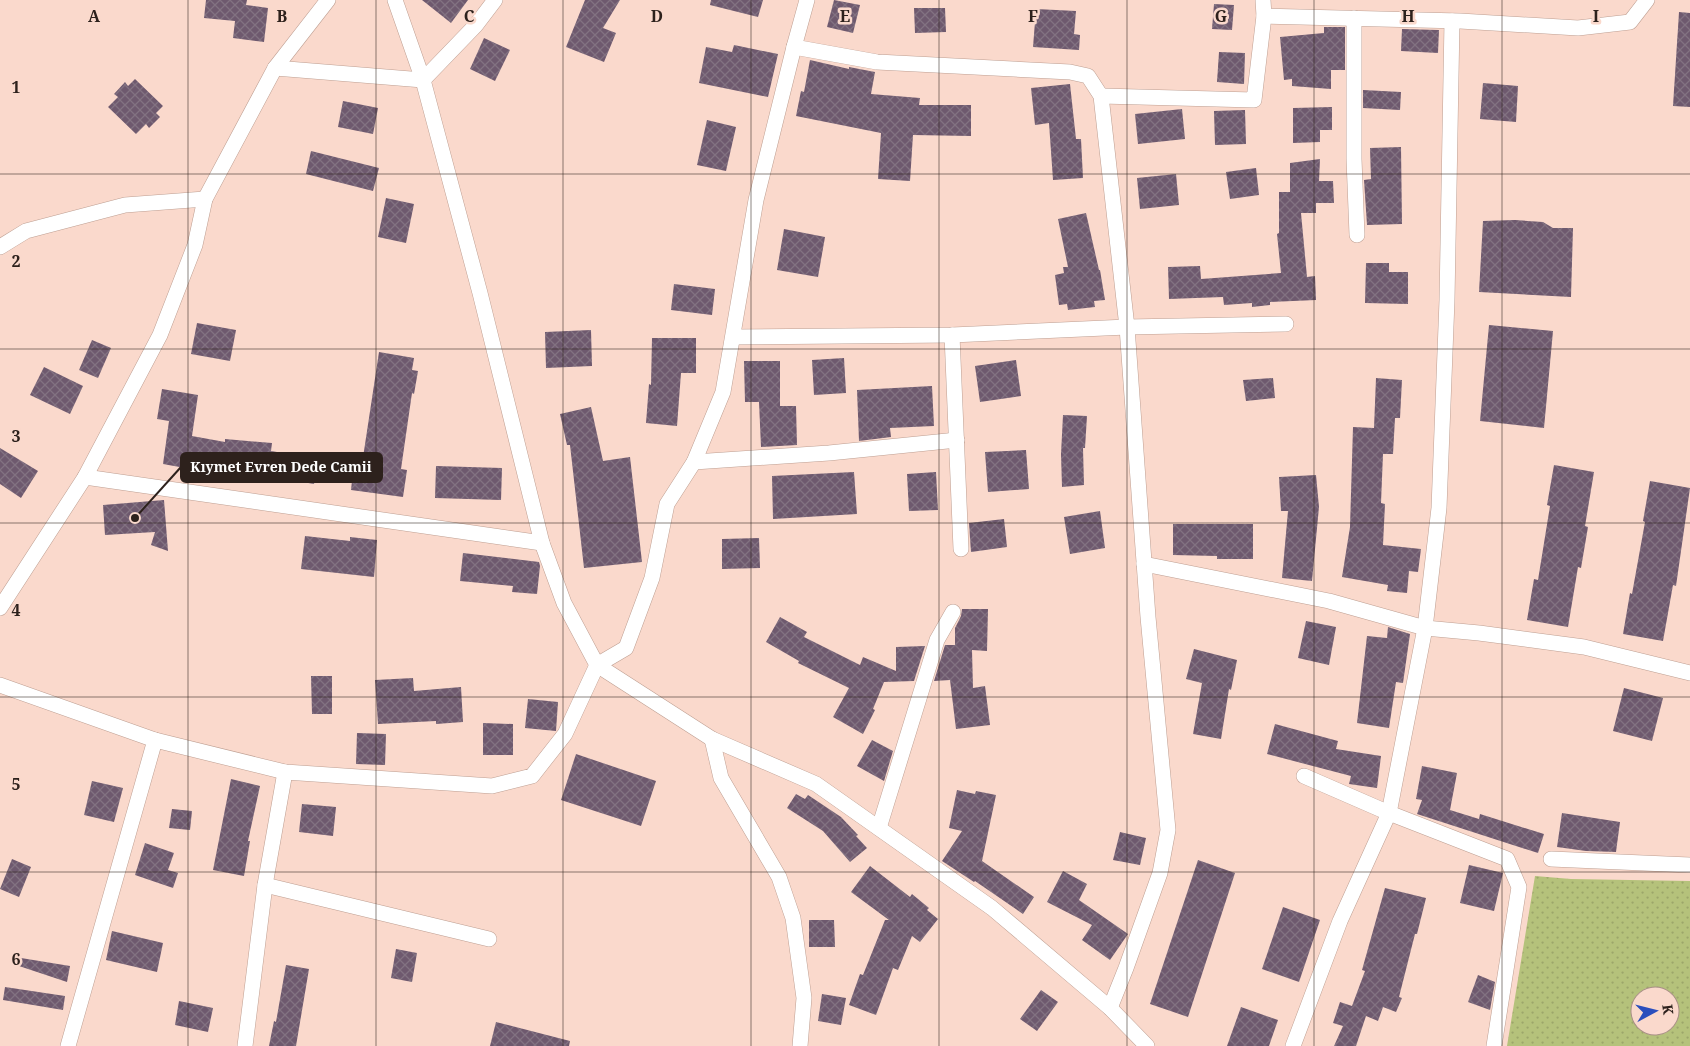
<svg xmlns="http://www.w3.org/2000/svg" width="1690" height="1046" font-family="'Noto Serif',serif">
<defs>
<pattern id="grass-dots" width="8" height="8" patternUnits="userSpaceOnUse" patternTransform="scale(1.25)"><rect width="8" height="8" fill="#b5c27b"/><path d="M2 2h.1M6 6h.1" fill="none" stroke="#9ca66a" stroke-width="1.8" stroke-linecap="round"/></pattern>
<pattern id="building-cross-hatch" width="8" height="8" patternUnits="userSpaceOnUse" patternTransform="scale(1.25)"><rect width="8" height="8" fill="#6e596e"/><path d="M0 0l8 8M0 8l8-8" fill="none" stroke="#827281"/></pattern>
</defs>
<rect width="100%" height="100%" fill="#fad9cc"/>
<path fill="url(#grass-dots)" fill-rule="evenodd" d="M1535,876L1571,879L1690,881V1046H1507ZM1640,996H1670V1026H1640Z"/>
<g fill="url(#building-cross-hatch)">
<polygon points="206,0 247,0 246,5 268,8 264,42 233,38 235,21 204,18"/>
<polygon points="422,0 468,0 451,23"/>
<polygon points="585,0 620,0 603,28 616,33 604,62 566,47"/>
<polygon points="711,0 763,0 758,17 710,5"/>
<polygon points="834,0 860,5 853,33 827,27"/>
<polygon points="1214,4 1234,5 1232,30 1212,29"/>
<polygon points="914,8 945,8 946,32 915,33"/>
<polygon points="1036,9 1076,11 1074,34 1080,35 1079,50 1033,47"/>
<polygon points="1679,12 1690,13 1690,107 1673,106"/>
<polygon points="1324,27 1345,27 1345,70 1331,70 1331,89 1292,86 1292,79 1284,80 1280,37 1324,33"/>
<polygon points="1402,29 1439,30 1438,53 1401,51"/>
<polygon points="484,38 510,50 495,81 470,69"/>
<polygon points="734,45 778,54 768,97 699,83 706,47 732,52"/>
<polygon points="1219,52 1245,53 1244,84 1217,82"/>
<polygon points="810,60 849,69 849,67 875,72 871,94 920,98 919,105 971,105 971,136 913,135 910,181 878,179 881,133 796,116 801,91 804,92"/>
<polygon points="135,79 163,106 156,113 160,117 149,128 146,124 136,134 108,107 118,97 114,94 125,82 128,86"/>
<polygon points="1483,83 1518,86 1516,122 1480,119"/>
<polygon points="1070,84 1076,139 1081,139 1083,178 1053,180 1049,123 1035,125 1031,88"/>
<polygon points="1363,90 1401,92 1400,110 1363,108"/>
<polygon points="343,101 378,108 373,134 338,127"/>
<polygon points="1332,107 1332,130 1320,130 1320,142 1293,143 1293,108"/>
<polygon points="1182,109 1185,139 1138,144 1135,114"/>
<polygon points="1245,110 1246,144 1215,145 1214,111"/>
<polygon points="707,120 736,127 726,171 697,165"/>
<polygon points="1401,147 1402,224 1367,225 1364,180 1371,179 1370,148"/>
<polygon points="311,151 379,168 373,191 306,174"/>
<polygon points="1320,159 1319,181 1333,181 1334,203 1316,203 1316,213 1301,213 1307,277 1315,276 1316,300 1270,302 1270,305 1252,307 1252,303 1224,305 1223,297 1169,299 1168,267 1200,266 1201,279 1281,273 1277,234 1279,233 1279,192 1290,192 1290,163"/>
<polygon points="1256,168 1259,195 1230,199 1226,172"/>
<polygon points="1176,174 1179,205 1140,209 1137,178"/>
<polygon points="386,198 414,204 406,243 378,237"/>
<polygon points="1086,213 1099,270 1100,270 1105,300 1094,301 1095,307 1068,310 1067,304 1059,305 1055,275 1064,273 1063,267 1068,267 1058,219"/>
<polygon points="1515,220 1543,222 1553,228 1573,228 1571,297 1479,292 1483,221"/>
<polygon points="784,229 825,237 818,277 777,270"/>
<polygon points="1366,263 1389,263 1389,272 1408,272 1408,304 1365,303"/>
<polygon points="674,284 715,289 712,315 671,310"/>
<polygon points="197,323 236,330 230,361 191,354"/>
<polygon points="1489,325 1553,331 1544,428 1480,421"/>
<polygon points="591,330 592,366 546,368 545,332"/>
<polygon points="652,338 696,338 696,373 681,373 677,426 646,423 649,384 651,385"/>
<polygon points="92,340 111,348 98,378 79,370"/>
<polygon points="379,352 414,358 412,370 418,371 414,394 412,393 401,469 407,470 403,497 351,490 354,462 362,464"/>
<polygon points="844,358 846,393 814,395 812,360"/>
<polygon points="1016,360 1021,396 980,402 975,366"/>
<polygon points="744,361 780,361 780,406 796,406 797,445 761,447 759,402 745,402"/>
<polygon points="44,367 83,386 70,414 30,395"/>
<polygon points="1273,378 1275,398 1246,401 1243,380"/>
<polygon points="1376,378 1402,380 1400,418 1395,418 1393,454 1383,454 1381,503 1385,504 1383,545 1421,549 1418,572 1409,571 1407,593 1387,591 1388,585 1342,577 1350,527 1353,427 1374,428"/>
<polygon points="932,386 934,426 890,428 891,437 859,441 857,390"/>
<polygon points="162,389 198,395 192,436 225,442 225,439 272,443 271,451 319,459 314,484 268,476 207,472 163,464 169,421 157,419"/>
<polygon points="591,407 603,461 630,457 642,562 584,568 570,445 567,445 560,414"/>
<polygon points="1063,415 1087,416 1085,448 1083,448 1084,485 1062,487 1061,454"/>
<polygon points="0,448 38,471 21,498 0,484"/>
<polygon points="1026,450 1029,489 988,492 985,452"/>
<polygon points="1554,465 1594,472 1585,526 1588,527 1581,568 1578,567 1568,627 1527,620 1534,579 1538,580 1550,506 1547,505"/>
<polygon points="436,466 502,468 501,500 435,498"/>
<polygon points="854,472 857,514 773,519 772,476"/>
<polygon points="936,472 938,510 909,511 907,474"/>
<polygon points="1316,475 1319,507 1312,581 1282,578 1288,511 1281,511 1279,477"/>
<polygon points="1650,481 1690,488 1676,586 1673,585 1663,641 1623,634 1630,593 1632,594 1645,522 1643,521"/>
<polygon points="164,500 168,551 151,545 155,532 105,535 103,505"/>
<polygon points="1100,511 1105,548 1070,554 1064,517"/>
<polygon points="1004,519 1007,547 971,552 969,523"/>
<polygon points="1173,524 1253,524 1253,559 1217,559 1217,556 1173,555"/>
<polygon points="305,536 350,541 350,537 377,540 374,577 301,569"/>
<polygon points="759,538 760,568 722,569 722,539"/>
<polygon points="463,553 539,562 540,566 537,594 512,592 513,586 460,581"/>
<polygon points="962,609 988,609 987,651 972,650 973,688 985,686 990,725 956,729 950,680 934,681 945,645 955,645 955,628 961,616"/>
<polygon points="780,617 807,632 804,637 860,665 863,657 896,671 896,647 925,646 914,681 884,682 873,709 875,710 863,734 833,717 849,688 798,663 799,661 766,642"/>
<polygon points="1306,621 1336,627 1329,665 1298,658"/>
<polygon points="1388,627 1410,634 1403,683 1396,682 1389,728 1357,723 1367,636 1387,638"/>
<polygon points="1194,649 1237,660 1231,690 1229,689 1221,739 1193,734 1202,683 1186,679"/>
<polygon points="311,676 332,676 332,714 312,714"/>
<polygon points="413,678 414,691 461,687 463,722 436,724 436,721 378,724 375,680"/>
<polygon points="1624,688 1663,698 1652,741 1613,731"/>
<polygon points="528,699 558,702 556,731 525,728"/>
<polygon points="483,723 513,724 513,755 483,755"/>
<polygon points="1275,724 1338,741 1336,749 1381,756 1377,788 1349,784 1351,776 1267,754"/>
<polygon points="357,733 386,734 385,765 356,764"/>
<polygon points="872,740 893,751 884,781 857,766"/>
<polygon points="576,754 656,781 641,826 561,800"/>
<polygon points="1422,766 1457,773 1450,810 1479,819 1480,814 1544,834 1538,853 1417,814 1422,800 1416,799"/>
<polygon points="231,779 260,786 248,841 250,841 244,876 213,870"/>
<polygon points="92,781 123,788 114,822 84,815"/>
<polygon points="957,790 975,794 976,791 996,795 982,861 1034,897 1023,914 975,881 974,882 942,861 962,831 949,828"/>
<polygon points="796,794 805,799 808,795 841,817 858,835 856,836 867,848 850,862 823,831 787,808"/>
<polygon points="302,804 336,807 333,836 299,832"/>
<polygon points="172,809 192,811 190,830 169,828"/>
<polygon points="1562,813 1620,822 1616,852 1586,851 1557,847"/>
<polygon points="1120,832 1146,838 1140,865 1113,860"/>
<polygon points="145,843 174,853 168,870 178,873 173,888 135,875"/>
<polygon points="12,859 31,867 19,897 0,889"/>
<polygon points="1198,860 1235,873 1188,1017 1150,1004"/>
<polygon points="1469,865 1503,873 1494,911 1460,903"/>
<polygon points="870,866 910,897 912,894 929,908 927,910 938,919 920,942 912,936 898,970 893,968 876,1015 849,1005 860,974 863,975 885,920 889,920 851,892"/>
<polygon points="1063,871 1087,884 1079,900 1128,934 1110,960 1082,940 1092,925 1047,902"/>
<polygon points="1385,888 1426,898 1417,934 1415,934 1399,997 1402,998 1396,1012 1383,1007 1378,1021 1366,1016 1356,1046 1334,1046 1343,1026 1333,1023 1340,1002 1352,1006 1365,971 1362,970"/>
<polygon points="1283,907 1320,920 1299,982 1262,969"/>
<polygon points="809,920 834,920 835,947 809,947"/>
<polygon points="112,931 163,943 157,972 106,960"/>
<polygon points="396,949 417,953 412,982 391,978"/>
<polygon points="21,958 70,966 67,982 19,966"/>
<polygon points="286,965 309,969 296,1046 269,1046 274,1021 276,1022"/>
<polygon points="1478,975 1495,982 1490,1010 1468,1002"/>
<polygon points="5,987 65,996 63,1010 3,1000"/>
<polygon points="1041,990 1058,1002 1037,1031 1020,1019"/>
<polygon points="822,994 846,998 841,1025 818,1021"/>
<polygon points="179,1001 213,1008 208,1032 175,1025"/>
<polygon points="1241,1007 1278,1020 1269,1046 1227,1046"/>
<polygon points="496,1022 570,1041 569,1046 490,1046"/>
</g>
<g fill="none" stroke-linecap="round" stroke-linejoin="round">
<defs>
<g id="minor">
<polyline points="395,0 423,80 480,293 542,543 564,603 597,665 712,739 816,784 992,908 1110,1008 1147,1046"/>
<polyline points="1264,16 1460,21 1578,28 1630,22 1647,0"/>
<polyline points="1354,18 1354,159 1357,235"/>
<polyline points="794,47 877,62 1070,72 1088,76 1101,96 1127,327 1148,617 1168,830 1160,873 1126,968 1110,1008"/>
<polyline points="275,68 423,80 476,25 495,0"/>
<polyline points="1101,96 1254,100 1264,16 1263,0"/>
<polyline points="0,247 26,231 125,205 205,199"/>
<polyline points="952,335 961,549"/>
<polyline points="733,337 952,335 1127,327 1286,324"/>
<polyline points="694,462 829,453 957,440"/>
<polyline points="85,477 542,543"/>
<polyline points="1144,564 1329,601 1425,628 1479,633 1584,647 1690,673"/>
<polyline points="0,608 85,477 160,335 195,245 205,199 275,68 328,0"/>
<polyline points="0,685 155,740 285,772 492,786 532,776 565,734 597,665 626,648 652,578 667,504 694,462 723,392 756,200 794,47 807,0"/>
<polyline points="712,739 721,778 779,877 793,918 804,998 800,1046"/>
<polyline points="1304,776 1389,813 1507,859 1519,887 1494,1046"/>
<polyline points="879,828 937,640 953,612"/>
<polyline points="1551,859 1690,865"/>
<polyline points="265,885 489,939"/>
<polyline points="68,1046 155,740"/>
<polyline points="245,1046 265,885 285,772"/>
<polyline points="1293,1046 1340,921 1389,813 1425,628 1439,508 1447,300 1452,21"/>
</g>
</defs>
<use href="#minor" stroke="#be9f92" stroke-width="16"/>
<use href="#minor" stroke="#fff" stroke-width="15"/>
</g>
<path fill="none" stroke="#2d211c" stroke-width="1" stroke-opacity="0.55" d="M188,0V1046M376,0V1046M563,0V1046M751,0V1046M939,0V1046M1127,0V1046M1314,0V1046M1502,0V1046M0,174H1690M0,349H1690M0,523H1690M0,697H1690M0,872H1690"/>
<g font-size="16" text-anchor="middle" font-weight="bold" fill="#2d211c" stroke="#fad9cc" stroke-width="5" stroke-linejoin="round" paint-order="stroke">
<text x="94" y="22">A</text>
<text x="282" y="22">B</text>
<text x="469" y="22">C</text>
<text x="657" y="22">D</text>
<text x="845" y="22">E</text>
<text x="1033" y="22">F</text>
<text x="1221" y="22">G</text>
<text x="1408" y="22">H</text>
<text x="1596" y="22">I</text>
<text x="16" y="93">1</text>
<text x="16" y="267">2</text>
<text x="16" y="442">3</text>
<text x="16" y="616">4</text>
<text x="16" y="790">5</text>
<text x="16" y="965">6</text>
</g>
<path fill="none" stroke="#2d211c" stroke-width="2" d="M135 518L181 467"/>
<circle fill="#2d211c" stroke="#fad9cc" stroke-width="2" cx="135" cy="518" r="5"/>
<rect fill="#2d211c" stroke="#2d211c" stroke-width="2" x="181" y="453" width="201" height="29" rx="5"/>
<g font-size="14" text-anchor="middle" font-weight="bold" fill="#fff">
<text x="281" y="472">Kıymet Evren Dede Camii</text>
</g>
<g transform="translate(1655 1011) rotate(83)"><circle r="24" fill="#fad9cc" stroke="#a88f86"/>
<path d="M0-4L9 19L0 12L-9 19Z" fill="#2a4ebd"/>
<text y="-8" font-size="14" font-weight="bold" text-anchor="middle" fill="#2d211c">K</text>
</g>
</svg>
